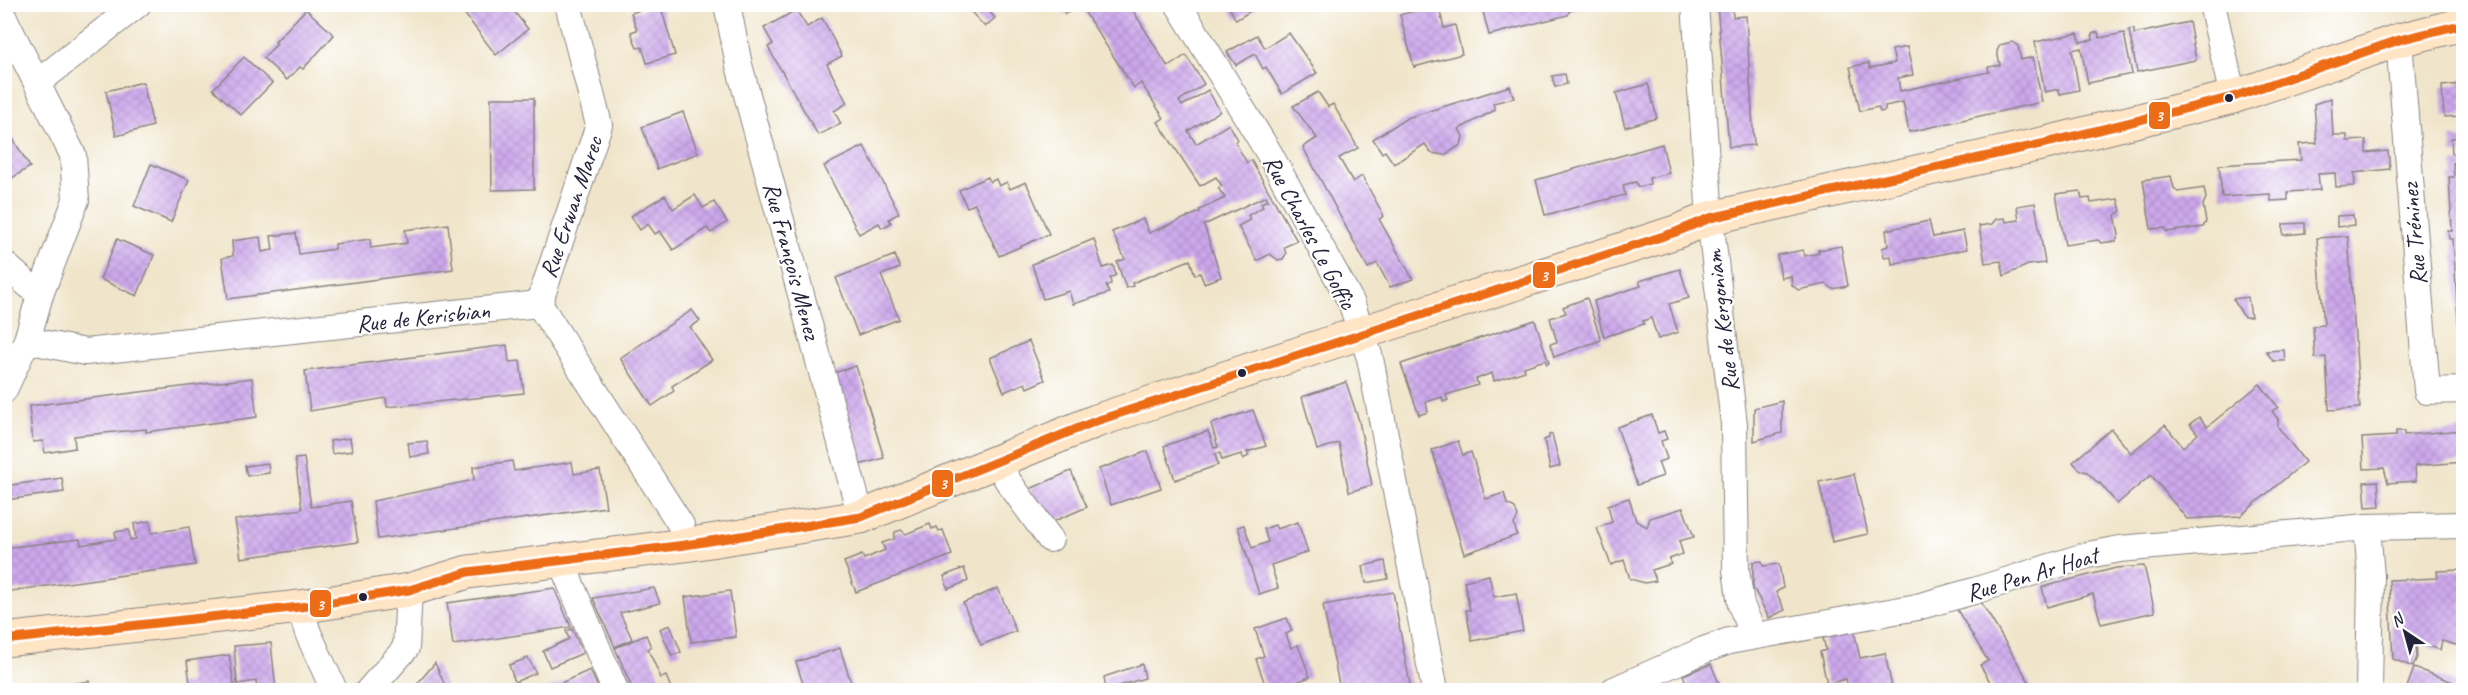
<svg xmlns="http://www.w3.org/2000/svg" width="2468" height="695" font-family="Caveat,sans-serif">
<defs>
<pattern id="building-cross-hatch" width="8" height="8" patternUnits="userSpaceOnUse" patternTransform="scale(1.5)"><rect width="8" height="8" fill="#cda8ec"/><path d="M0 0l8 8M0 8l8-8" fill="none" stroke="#b090cb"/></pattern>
</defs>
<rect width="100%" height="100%" fill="#fff"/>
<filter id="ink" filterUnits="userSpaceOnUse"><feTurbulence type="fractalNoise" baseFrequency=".0167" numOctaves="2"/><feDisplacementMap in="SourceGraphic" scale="12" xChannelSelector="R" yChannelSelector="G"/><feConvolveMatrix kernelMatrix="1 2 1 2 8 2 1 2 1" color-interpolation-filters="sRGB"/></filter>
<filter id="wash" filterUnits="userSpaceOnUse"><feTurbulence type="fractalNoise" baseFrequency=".008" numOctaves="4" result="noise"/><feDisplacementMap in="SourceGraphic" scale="24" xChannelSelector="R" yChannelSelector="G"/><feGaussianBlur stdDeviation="1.35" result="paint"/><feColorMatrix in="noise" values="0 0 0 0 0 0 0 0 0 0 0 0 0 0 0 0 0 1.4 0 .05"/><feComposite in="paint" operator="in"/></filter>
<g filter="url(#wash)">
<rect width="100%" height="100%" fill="#f0e5ca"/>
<g id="blocks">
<g fill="url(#building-cross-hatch)">
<polygon points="457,4 508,4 528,29 496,55"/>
<polygon points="660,4 675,55 647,63 642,47 637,48 631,32 637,30 631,13"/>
<polygon points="964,4 983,4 995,18 985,27"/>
<polygon points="1060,4 1129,4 1168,67 1186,55 1204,84 1179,101 1182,106 1208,90 1220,111 1188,131 1196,144 1229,124 1238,140 1235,142 1247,163 1251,160 1297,241 1284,247 1286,254 1283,259 1278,260 1270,254 1257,261 1238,226 1250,220 1248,215 1263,207 1261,203 1268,200 1266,196 1204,225 1221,277 1204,283 1200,273 1195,275 1190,260 1132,283 1133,286 1126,288 1117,262 1125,259 1112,232 1143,219 1149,233 1200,212 1199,210 1225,198 1218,188 1222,186 1216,177 1200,186 1158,122 1164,118 1141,83 1134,88 1080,5 1065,14"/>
<polygon points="1227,4 1262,4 1236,20"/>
<polygon points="1438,4 1444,28 1455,25 1462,54 1414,67 1400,15"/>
<polygon points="1481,4 1591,4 1591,5 1569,11 1568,15 1489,35"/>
<polygon points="1717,4 1732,4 1733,17 1746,16 1754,145 1729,147"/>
<polygon points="306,9 334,35 303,69 300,67 287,80 263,58 277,44 275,42"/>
<polygon points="796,10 807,27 822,18 842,56 827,64 847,103 834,111 841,124 818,135 768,47 773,44 764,28"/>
<polygon points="2189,22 2196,60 2137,72 2129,30 2134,29 2134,34"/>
<polygon points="2098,32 2100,38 2124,33 2132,74 2088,83 2081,48 2072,50 2079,90 2060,94 2059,89 2045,92 2035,42 2078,33 2080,42 2093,40 2092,34"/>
<polygon points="1289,33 1317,73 1282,94 1266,67 1263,69 1255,54 1236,65 1227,52 1257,35 1265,48"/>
<polygon points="2012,42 2018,46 2021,60 2033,57 2042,102 1909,132 1903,102 1885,106 1885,111 1880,112 1878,107 1860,111 1850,67 1869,63 1870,68 1895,63 1892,50 1907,47 1913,75 1898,78 1900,91 1989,72 1988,67 2000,65 1997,51 2000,45"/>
<polygon points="244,57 272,83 241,115 213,89"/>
<polygon points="1565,74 1567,84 1555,87 1552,76"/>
<polygon points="2460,80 2463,80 2463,116 2444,117 2442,86 2460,84"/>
<polygon points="143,82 153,126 116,136 106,91"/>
<polygon points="1648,84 1657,118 1625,127 1616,93"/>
<polygon points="1510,86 1514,98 1493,103 1495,110 1459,129 1463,136 1461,145 1445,155 1431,153 1425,144 1394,164 1385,151 1382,153 1373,139 1407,118"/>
<polygon points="1318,92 1328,107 1333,104 1358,148 1339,158 1353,182 1362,176 1384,216 1379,219 1413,279 1390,287 1377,263 1368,268 1303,147 1317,138 1293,106"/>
<polygon points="491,98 534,98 534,189 492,190"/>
<polygon points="2331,98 2333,135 2347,135 2347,141 2366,140 2366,153 2388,151 2390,169 2354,173 2355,186 2336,187 2335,173 2318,174 2320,190 2288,192 2288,200 2271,201 2270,194 2222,197 2219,165 2301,160 2299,144 2317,143 2314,104"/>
<polygon points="683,112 698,153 657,169 642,127"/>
<polygon points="4,124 30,167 4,183"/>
<polygon points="2451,138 2463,138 2463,154 2452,154"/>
<polygon points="1662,144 1669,173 1649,178 1650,184 1638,187 1636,182 1623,185 1625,195 1545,215 1536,180"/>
<polygon points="864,146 899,213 889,219 891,223 882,228 879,223 859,234 824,166"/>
<polygon points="2463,162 2463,351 2460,351 2453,239 2449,239 2448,231 2452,231 2449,177 2454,177 2453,163"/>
<polygon points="151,164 189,180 171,222 134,206"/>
<polygon points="2171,176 2174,188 2178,192 2204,188 2206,198 2203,205 2206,222 2203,227 2167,232 2165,228 2151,229 2143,180"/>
<polygon points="988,177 990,182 996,179 999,186 1007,182 1010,189 1026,182 1049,234 999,256 975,204 967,207 959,190"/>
<polygon points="2080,191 2082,199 2090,198 2091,203 2118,199 2121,211 2115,215 2119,235 2116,241 2101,243 2098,240 2065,245 2056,194"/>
<polygon points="665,195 673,209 695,195 703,208 714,202 727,222 711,233 707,228 673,250 660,231 655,234 648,224 640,230 631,216"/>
<polygon points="2035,203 2045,263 2028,265 2004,276 2001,261 1985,263 1979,226 1992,224 1996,219 2005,218 2006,222 2019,220 2017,206"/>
<polygon points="2353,215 2354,225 2337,227 2337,216"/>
<polygon points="1929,221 1933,237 1963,231 1967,249 1892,264 1891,256 1884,257 1882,248 1888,246 1886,230"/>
<polygon points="2305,223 2305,233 2283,235 2283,224"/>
<polygon points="448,224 453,269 228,299 222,258 233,256 232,241 260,237 262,252 273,250 271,236 296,233 299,254 335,249 335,244 370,239 371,248 407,243 405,230"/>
<polygon points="2348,236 2360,408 2329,410 2326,357 2315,358 2313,326 2324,325 2317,238"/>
<polygon points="117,239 154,255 137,296 100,279"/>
<polygon points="1094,239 1103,268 1113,265 1116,275 1110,278 1111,284 1106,286 1109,293 1073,304 1069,291 1043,299 1032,264"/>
<polygon points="1841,246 1848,286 1833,289 1826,284 1798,290 1792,285 1791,276 1781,278 1777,255 1803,250 1805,256 1819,253 1818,250"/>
<polygon points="895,255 900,268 881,275 899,319 858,335 836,278"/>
<polygon points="1680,269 1689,298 1669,304 1678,332 1658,339 1651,318 1643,321 1644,324 1604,337 1594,301 1641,286 1639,281"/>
<polygon points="2248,297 2251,317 2244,317 2233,299"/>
<polygon points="1587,298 1601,340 1554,357 1550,344 1557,342 1550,318 1566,313 1563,307"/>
<polygon points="692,310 700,321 690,327 712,360 672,386 674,391 652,406 620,358"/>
<polygon points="1535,320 1549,363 1547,364 1545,360 1524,367 1525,371 1494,381 1492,373 1476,379 1478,385 1446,395 1448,400 1443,402 1442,397 1426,402 1428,412 1419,415 1401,364"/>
<polygon points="1029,341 1045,380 1027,388 1025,383 1004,392 990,358"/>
<polygon points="507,345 509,362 520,361 524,393 387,407 386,398 310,411 305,371"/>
<polygon points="2284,350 2285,361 2273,361 2266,351"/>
<polygon points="856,366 884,458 859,465 830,374"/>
<polygon points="252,378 257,417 146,432 146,429 74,436 75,448 45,453 43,441 33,442 29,406"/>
<polygon points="1346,382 1359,421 1372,485 1349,492 1339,443 1317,450 1302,397"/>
<polygon points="2260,384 2278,407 2272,411 2278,419 2278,427 2305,462 2240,516 2187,519 2151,475 2117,504 2100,483 2099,484 2087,472 2080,470 2073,462 2111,429 2131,453 2165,425 2183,447 2198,434 2190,424 2199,417 2207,427"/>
<polygon points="1782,401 1782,433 1754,441 1754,408"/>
<polygon points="1253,410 1266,446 1247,452 1249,456 1243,459 1242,454 1222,460 1220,453 1215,454 1218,465 1175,480 1164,446 1208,431 1214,448 1218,447 1211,424"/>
<polygon points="1652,415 1658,433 1664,431 1667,439 1661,441 1667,459 1658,462 1663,476 1637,485 1617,427"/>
<polygon points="2463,430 2463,462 2415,466 2416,481 2388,483 2384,468 2364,469 2362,438 2396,436 2396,431 2404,431 2404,435"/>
<polygon points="1552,434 1560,466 1550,469 1544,440 1549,438 1549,435"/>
<polygon points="350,438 352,451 332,454 330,441"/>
<polygon points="427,441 429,454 410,457 408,443"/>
<polygon points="1458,441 1463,455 1471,452 1486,499 1504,493 1507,504 1515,508 1518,517 1514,524 1517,535 1464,554 1432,450"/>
<polygon points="1148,451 1161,488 1111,505 1099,469"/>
<polygon points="304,458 311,507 351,501 358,542 241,558 235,520 302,509 295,459"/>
<polygon points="512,461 514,471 572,462 574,474 600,470 606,507 378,539 373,501 474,480 473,467"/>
<polygon points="268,463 269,473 247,476 245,466"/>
<polygon points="1071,471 1087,507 1045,525 1030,489"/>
<polygon points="1854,474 1868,534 1832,542 1819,482"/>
<polygon points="62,478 64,492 6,500 4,486"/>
<polygon points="2378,481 2380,506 2366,507 2364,482"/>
<polygon points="1629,498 1636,521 1647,527 1650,518 1683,508 1694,537 1679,541 1683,554 1669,559 1671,564 1652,570 1656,581 1645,583 1630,579 1624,560 1611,565 1597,528 1612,522 1608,505"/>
<polygon points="150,521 152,533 189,527 195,565 4,592 4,548 80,539 81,545 116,539 115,532 129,530 130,540 136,539 134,524"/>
<polygon points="1298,522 1308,552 1271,565 1278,588 1259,594 1238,527 1244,525 1252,548 1268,542 1264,529 1275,525 1277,529"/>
<polygon points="930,524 932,529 937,527 939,531 943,530 952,555 856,592 844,562 862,555 864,559 885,550 882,543 894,539 895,532 901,530 906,534"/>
<polygon points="1385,561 1388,579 1366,583 1363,566"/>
<polygon points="1762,561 1763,566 1779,564 1783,588 1776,592 1785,610 1769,618 1753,587 1753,562"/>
<polygon points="2144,566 2155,612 2101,624 2093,594 2047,607 2042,587 2116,568"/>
<polygon points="964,568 968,581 948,589 944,576"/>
<polygon points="2463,570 2463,647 2442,641 2440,650 2416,642 2417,657 2413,667 2393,659 2389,580 2438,578 2437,571"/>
<polygon points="1489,575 1494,597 1516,593 1523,631 1472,641 1466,610 1470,610 1464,581"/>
<polygon points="554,588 571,627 453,645 447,603"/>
<polygon points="654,588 660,603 620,613 632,639 615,647 593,598"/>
<polygon points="998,588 1016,631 981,645 963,603"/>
<polygon points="730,591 736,637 691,642 685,597"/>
<polygon points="1393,592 1411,690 1340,690 1323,605"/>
<polygon points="1981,602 2031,685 2021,690 1995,690 1980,665 1988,661 1956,608"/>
<polygon points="1287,618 1292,631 1286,634 1291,648 1298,645 1310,677 1275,690 1267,690 1256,659 1264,656 1255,629"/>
<polygon points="670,625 681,652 672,656 660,629"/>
<polygon points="572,629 583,653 550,667 543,651 569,639 566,631"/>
<polygon points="1854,631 1860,658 1885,653 1892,688 1881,690 1848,690 1846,679 1827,684 1820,652 1826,650 1823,638"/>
<polygon points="646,635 651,647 648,649 661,678 666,676 671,688 666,690 633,690 615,648"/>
<polygon points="271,643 276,690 257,690 256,681 237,684 234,646"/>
<polygon points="840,648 853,689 805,690 796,662"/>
<polygon points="229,655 235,690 179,690 178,684 190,683 187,661"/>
<polygon points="528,658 536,673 515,682 509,665"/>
<polygon points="435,663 447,690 412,690"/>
<polygon points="1142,664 1145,678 1106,690 1104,677"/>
<polygon points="1711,664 1721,688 1725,687 1726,690 1689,690 1683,675"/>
<polygon points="2414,668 2456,683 2453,690 2406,690"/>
<polygon points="590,670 599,690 545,690"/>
<polygon points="89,681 91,690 38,690 38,689"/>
</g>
</g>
</g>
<g filter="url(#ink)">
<use href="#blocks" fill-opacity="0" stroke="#898482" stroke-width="1.5"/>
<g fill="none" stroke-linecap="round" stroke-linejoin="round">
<defs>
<g id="street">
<polyline points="727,4 739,65 861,517"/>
<polyline points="1178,4 1269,153 1351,302 1370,358 1435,690"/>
<polyline points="1695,4 1710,218 1734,424 1736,570 1741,605 1754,635"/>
<polyline points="2212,4 2233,97"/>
<polyline points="4,18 73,155 76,200 40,295 27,340 4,390"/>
<polyline points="2399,40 2427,391 2464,390"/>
<polyline points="37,83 138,4"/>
<polyline points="4,264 40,295"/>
<polyline points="539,304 599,125 568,4"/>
<polyline points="539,304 681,525 685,545"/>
<polyline points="27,340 85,352 539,304"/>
<polyline points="997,460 1008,481 1050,539"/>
<polyline points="2367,527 2371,576 2369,690"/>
<polyline points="561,561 615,690"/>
<polyline points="300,607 308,633 334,690"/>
<polyline points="369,690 406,648 409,590"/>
<polyline points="1614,690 1704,650 1729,641 1917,607 1974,591 2088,555 2120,549 2367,527 2464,525"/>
</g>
<polyline id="secondary" points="4,640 300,607 409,590 468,572 685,545 861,517 1096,421 1333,342 1676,232 1710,218 2046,143 2233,97 2399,40 2464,24"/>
</defs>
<use href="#street" stroke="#898482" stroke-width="28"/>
<use href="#secondary" stroke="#898482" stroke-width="35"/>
<use href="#street" stroke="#fff" stroke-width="26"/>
<use href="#secondary" stroke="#fee5c5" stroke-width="33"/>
<defs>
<polyline id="bus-1" points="4,640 300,607 409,590 468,572 685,545 861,517 1096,421 1676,232 1710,218 2046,143 2233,97 2399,40 2464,24"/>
</defs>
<use href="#bus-1" stroke="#fff" stroke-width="14"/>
<use href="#bus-1" stroke="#ed6c18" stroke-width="9"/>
</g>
</g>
<g fill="#22223b" stroke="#fff" stroke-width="2">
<circle cx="2229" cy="98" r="5"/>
<circle cx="1242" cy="373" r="5"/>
<circle cx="363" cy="597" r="5"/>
</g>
<g text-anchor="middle" stroke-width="4.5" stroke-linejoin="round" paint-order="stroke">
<g font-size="24" fill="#22223b" stroke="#fff">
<text transform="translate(571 207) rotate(-71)" y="8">Rue Erwan Marec</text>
<text transform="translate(1310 232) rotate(62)" y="8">Rue Charles Le Goffic</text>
<text transform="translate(2414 234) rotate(-95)" y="8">Rue Tréninez</text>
<text transform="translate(792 261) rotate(75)" y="8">Rue François Menez</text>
<text transform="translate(423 317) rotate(-6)" y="8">Rue de Kerisbian</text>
<text transform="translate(1722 321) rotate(-97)" y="8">Rue de Kergoniam</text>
<text transform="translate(2032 574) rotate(-17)" y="8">Rue Pen Ar Hoat</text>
</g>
</g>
<g stroke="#fff" stroke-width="2">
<rect x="2148" y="101" width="23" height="29" rx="6" fill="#ed6c18"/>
<rect x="1532" y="261" width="24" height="28" rx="6" fill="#ed6c18"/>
<rect x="931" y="469" width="23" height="29" rx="6" fill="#ed6c18"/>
<rect x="309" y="589" width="23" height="29" rx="6" fill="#ed6c18"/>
</g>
<g font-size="16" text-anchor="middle" font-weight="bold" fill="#fff">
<text x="2159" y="121">3</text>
<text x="1544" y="281">3</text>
<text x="943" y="489">3</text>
<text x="320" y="610">3</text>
</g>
<rect width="2468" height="695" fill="none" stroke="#fff" stroke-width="24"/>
<g transform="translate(2405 632) rotate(324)" stroke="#ffffff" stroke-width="4.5" paint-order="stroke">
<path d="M0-4.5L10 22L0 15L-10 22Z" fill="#22223b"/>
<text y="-9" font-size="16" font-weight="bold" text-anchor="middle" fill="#22223b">N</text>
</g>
</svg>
